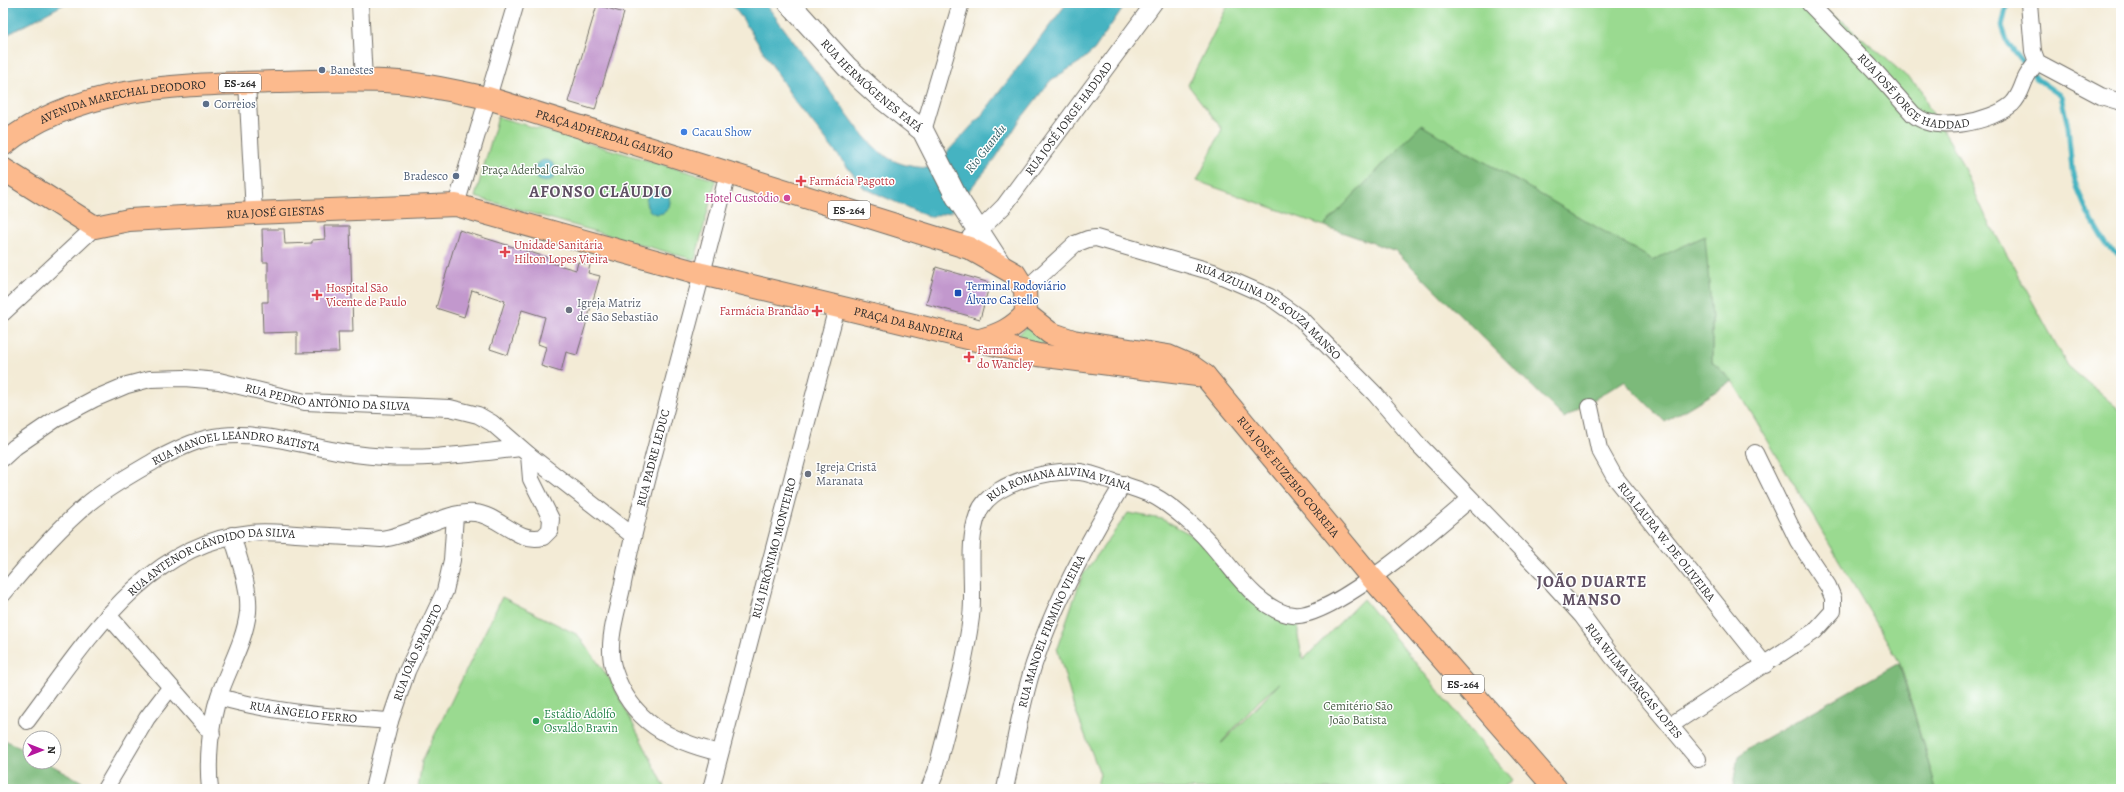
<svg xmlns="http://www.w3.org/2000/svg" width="2124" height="792" font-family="Alegreya,serif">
<rect width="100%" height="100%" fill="#fff"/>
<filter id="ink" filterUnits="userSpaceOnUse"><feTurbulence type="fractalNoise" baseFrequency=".025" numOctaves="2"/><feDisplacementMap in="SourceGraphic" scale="8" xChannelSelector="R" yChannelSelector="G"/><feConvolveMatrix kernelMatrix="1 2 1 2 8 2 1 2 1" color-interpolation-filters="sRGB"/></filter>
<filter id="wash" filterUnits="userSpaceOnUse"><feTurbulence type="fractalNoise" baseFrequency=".012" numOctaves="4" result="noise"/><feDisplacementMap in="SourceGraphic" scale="16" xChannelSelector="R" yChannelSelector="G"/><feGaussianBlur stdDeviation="0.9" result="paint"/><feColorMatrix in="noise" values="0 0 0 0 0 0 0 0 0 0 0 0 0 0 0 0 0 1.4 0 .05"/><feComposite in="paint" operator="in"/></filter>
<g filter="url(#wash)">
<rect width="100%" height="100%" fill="#f3ebd6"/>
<g fill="#9ada90" stroke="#62825e" fill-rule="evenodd">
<polygon points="1229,3 1812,3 1844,22 1922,90 1928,106 1958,155 1986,217 2068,366 2121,411 2121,789 1936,789 1900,663 1733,382 1712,362 1712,318 1653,260 1421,125 1324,226 1197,181 1222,129 1188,85"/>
<polygon points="498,117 716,180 695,260 475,197"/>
<polygon points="1027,327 1127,357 1010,341"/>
<path d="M1128,513L1162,519L1212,546L1246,579L1298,618V636L1303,660L1363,599L1512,780L1502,789H1096L1100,774L1073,704L1057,648L1082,576ZM1280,683L1222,743H1221L1260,700Z"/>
<polygon points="502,597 578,635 611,681 666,789 418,789 422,761"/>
</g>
<g fill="#7bba7a" stroke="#537252">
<polygon points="1421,125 1653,260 1705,236 1712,318 1712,362 1733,381 1665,422 1624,381 1564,418 1396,251 1324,226"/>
<polygon points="1899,663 1936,789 1734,789 1733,785 1738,756 1755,744"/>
<polygon points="3,739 30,753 30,762 46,762 95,789 3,789"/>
</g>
<g fill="#45b3c1" stroke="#386f76">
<polygon points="3,3 66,3 3,37"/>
<path d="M730,3H765L863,135C885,160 899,167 932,168L981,116L1067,3H1126L1094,50L1080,62L1051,80L1020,120L995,159L951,212L929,217L864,188L794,100L742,18Z"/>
<circle cx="545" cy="171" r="11"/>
<circle cx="658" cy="202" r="12"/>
</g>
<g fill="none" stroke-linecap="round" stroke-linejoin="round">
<polyline stroke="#45b3c1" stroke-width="5" points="2007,3 2002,26 2008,43 2037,79 2061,96 2068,126 2072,170 2077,188 2088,214 2107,246 2121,256"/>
</g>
<g id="blocks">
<g fill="#c298cd">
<polygon points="597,5 624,13 595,110 568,102"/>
<polygon points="324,226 350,226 353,332 338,332 339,352 297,353 297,332 263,333 262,302 268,302 268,262 263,262 262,229 284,229 285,244 312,243 312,240 325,239"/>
<polygon points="459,230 549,258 548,262 576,270 578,262 590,265 588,273 600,276 577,355 566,352 561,372 541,366 546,347 538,344 545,317 522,310 508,355 490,349 505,301 472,290 464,317 436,308"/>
<polygon points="936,267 990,283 980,319 926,304"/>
</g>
</g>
</g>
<g filter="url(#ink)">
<use href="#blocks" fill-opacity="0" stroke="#716e67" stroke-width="1"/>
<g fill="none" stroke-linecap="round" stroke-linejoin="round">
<defs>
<g id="minor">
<polyline points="360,3 364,80"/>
<path id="s1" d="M1809,3L1874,70L1913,114C1936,134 1991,122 2012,104C2020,96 2021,89 2025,80C2028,73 2033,67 2037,62"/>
<polyline points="2029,3 2033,51 2037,62 2101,96 2121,102"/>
<polyline points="247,83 254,213"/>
<polyline points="923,131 961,3"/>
<polyline points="456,205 516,3"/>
<path id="s2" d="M970,237L979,231L1004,206L1154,3"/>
<path id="s3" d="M1025,290L1075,244L1088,239L1096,238L1213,272L1270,297L1301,319L1375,394L1417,443L1543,573L1582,616L1611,655L1698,759"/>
<polyline points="3,313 95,227"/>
<path id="s4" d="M1590,407L1599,449L1614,476L1765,665"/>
<path id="s5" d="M3,458L15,447L56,419L94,399L127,385L150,379L184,378L219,381L305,402L450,408L478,415L492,423L529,455L632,535"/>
<path id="s6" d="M3,594C31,561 57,529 90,502C110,486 134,473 156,460C176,450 198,438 221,436C266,431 310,448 355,454C410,462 465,455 520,448"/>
<polyline points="108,615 212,734"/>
<path id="s7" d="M219,697C274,713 333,717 390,721"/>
<path id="s8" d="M27,721C85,644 145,543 251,533C266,531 281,533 296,534C324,536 352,537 381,539C411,536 447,510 475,513C499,515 518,544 543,537L550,530L551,519L531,479L529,455"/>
<polyline points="1671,725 1815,631 1833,611 1833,598 1828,586 1798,541 1755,453"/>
<path id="s9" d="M720,753C670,741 631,722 614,670C605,643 618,610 623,583C635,522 652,462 668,401C688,325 709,249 728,173"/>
<polyline points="105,789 147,718 170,688"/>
<path d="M210,789C207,762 210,722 219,696C228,669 245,641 248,612C250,587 239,560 232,535"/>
<path id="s10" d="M373,789L390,721L407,671L445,591L452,560L455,515"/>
<path id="s11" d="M711,789L837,307"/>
<path id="s12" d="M929,789L936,772C948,722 965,667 971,617C975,583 966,546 978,514C985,494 1011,483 1029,478C1046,473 1063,470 1080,472C1088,473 1097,476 1105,479C1121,484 1139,489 1154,496C1171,505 1197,528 1210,543C1231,566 1258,611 1293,615C1331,620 1439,526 1470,499"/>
<path id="s13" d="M1005,789C1014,748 1021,704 1034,664C1055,601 1088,541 1123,484"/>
</g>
<g id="tertiary">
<path id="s14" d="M789,3L847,67L880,97L923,131L956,196L1000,264"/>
</g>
<g id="primary">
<path id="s15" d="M3,145C77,84 184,85 275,82C316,81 358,79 399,82C429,85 459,92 488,98L969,248L1015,274L1025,290L1026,314"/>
<path id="s16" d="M3,169L95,227L129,220L254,213L456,205L702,274L1038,355L1205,376"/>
<path id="s17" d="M1026,314L1050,333L1073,341L1168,356L1191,366L1205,376L1372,578L1556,789"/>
<path d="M980,340C999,335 1012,329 1026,314"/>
</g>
</defs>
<use href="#minor" stroke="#716e67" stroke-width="18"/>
<use href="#tertiary" stroke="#716e67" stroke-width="23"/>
<use href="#primary" stroke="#716e67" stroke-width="24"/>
<use href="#minor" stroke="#fff" stroke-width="16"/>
<use href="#tertiary" stroke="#fff" stroke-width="21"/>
<use href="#primary" stroke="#fcba8d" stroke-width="22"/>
</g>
</g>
<g fill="#5c6f8a" stroke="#fff" stroke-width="1.5">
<circle cx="322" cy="70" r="4"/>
<circle cx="206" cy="104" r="4"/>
<circle cx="456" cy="176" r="4"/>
</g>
<circle fill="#3f7fe0" stroke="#fff" stroke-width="1.5" cx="684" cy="132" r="4"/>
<g fill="#e0444e" stroke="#fff" stroke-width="1.5">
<path d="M799 175h4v4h4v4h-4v4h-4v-4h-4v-4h4z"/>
<path d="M503 246h4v4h4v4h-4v4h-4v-4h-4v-4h4z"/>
<path d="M315 289h4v4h4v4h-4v4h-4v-4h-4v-4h4z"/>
<path d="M815 305h4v4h4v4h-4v4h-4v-4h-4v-4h4z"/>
<path d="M967 351h4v4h4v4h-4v4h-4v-4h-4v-4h4z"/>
</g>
<circle fill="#d1479c" stroke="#fff" stroke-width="1.5" cx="787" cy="198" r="4"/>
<rect fill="#1a4fb4" stroke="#fff" stroke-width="1.5" x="954" y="289" width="8" height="8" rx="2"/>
<g fill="#6b7280" stroke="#fff" stroke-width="1.5">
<circle cx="569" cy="310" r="4"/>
<circle cx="808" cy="474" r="4"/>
</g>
<circle fill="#2e9e5b" stroke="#fff" stroke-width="1.5" cx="536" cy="721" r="4"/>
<g text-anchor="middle" stroke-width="3" stroke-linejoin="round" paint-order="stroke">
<g fill="#fff" stroke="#6b6b6b" stroke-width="1">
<rect x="219" y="74" width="42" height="18" rx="3"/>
<rect x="828" y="201" width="42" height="18" rx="3"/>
<rect x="1442" y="675" width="42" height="18" rx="3"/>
</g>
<g font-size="11" font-weight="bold" fill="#2b2b2b">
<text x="240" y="87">ES-264</text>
<text x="849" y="214">ES-264</text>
<text x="1463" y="688">ES-264</text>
</g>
<g font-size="12" fill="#4e5e75" stroke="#fff" text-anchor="start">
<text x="330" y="74">Banestes</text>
<text x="214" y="108">Correios</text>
<text x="448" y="180" text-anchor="end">Bradesco</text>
</g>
<g font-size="12" fill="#2b2b2b" stroke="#fff">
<text dy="4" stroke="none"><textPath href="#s1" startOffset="142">RUA JOSÉ JORGE HADDAD</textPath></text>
<text dy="4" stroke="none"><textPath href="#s14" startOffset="117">RUA HERMÓGENES FAFÁ</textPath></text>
<text dy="4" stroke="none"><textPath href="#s15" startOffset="130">AVENIDA MARECHAL DEODORO</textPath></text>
<text dy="4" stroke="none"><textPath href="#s2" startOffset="155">RUA JOSÉ JORGE HADDAD</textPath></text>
<text dy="4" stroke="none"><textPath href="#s15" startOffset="621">PRAÇA ADHERDAL GALVÃO</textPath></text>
<text dy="4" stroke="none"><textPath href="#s16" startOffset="290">RUA JOSÉ GIESTAS</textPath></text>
<text dy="4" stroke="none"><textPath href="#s3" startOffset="280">RUA AZULINA DE SOUZA MANSO</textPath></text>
<text dy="4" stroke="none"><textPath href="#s16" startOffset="939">PRAÇA DA BANDEIRA</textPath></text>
<text dy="4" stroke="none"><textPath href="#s5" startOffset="348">RUA PEDRO ANTÔNIO DA SILVA</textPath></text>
<text dy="4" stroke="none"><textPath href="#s6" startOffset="288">RUA MANOEL LEANDRO BATISTA</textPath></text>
<text dy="4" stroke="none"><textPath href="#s9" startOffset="359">RUA PADRE LEDUC</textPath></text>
<text dy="4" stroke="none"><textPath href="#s17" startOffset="324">RUA JOSÉ EUZEBIO CORREIA</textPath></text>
<text dy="4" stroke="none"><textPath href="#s12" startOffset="375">RUA ROMANA ALVINA VIANA</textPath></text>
<text dy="4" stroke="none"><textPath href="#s4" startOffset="158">RUA LAURA W. DE OLIVEIRA</textPath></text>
<text dy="4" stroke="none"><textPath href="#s11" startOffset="249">RUA JERÔNIMO MONTEIRO</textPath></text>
<text dy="4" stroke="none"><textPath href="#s8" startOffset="255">RUA ANTENOR CÂNDIDO DA SILVA</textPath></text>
<text dy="4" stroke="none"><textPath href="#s13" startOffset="165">RUA MANOEL FIRMINO VIEIRA</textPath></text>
<text dy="4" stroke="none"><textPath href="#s10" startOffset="144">RUA JOÃO SPADETO</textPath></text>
<text dy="4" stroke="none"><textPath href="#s3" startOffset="804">RUA WILMA VARGAS LOPES</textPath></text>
<text dy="4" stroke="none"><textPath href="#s7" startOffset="86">RUA ÂNGELO FERRO</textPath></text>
</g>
<g font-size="12" fill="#366cbe" stroke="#fff" text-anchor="start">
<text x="692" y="136">Cacau Show</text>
</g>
<g font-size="12" fill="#4c6049" stroke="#fff">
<text x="533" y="174">Praça Aderbal Galvão</text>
<text x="1358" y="710">Cemitério São<tspan x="1358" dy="14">João Batista</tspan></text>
</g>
<g font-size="12" fill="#be3a42" stroke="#fff" text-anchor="start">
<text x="809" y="185">Farmácia Pagotto</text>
<text x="514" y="249">Unidade Sanitária<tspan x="514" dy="14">Hilton Lopes Vieira</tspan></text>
<text x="326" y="292">Hospital São<tspan x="326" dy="14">Vicente de Paulo</tspan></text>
<text x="809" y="315" text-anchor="end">Farmácia Brandão</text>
<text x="977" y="354">Farmácia<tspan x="977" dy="14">do Wancley</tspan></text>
</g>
<g font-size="12" fill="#b23c85" stroke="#fff" text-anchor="end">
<text x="779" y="202">Hotel Custódio</text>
</g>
<g font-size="12" fill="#164399" stroke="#fff" text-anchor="start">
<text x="966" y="290">Terminal Rodoviário<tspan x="966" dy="14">Álvaro Castello</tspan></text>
</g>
<g font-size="12" fill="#5b616d" stroke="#fff" text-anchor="start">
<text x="577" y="307">Igreja Matriz<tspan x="577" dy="14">de São Sebastião</tspan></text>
<text x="816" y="471">Igreja Cristã<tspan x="816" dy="14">Maranata</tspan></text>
</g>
<g font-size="12" fill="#27864d" stroke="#fff" text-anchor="start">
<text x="544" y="718">Estádio Adolfo<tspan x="544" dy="14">Osvaldo Bravin</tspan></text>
</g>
<g font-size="13" font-style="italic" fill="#356167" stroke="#fff">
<text transform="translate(985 148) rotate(-52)" y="5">Rio Guandu</text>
</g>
<g font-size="16" font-weight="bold" letter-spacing="1" fill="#605164" stroke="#fff">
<text x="601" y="197">AFONSO CLÁUDIO</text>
<text x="1592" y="587">JOÃO DUARTE<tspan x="1592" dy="18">MANSO</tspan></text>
</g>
</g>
<rect width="2124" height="792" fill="none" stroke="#fff" stroke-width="16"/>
<g transform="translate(42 750) rotate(90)"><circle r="19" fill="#ffffff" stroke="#aaaaaa"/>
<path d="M0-3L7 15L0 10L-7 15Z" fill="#b5179e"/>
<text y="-6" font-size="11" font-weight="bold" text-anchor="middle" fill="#2b2b2b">N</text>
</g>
</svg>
